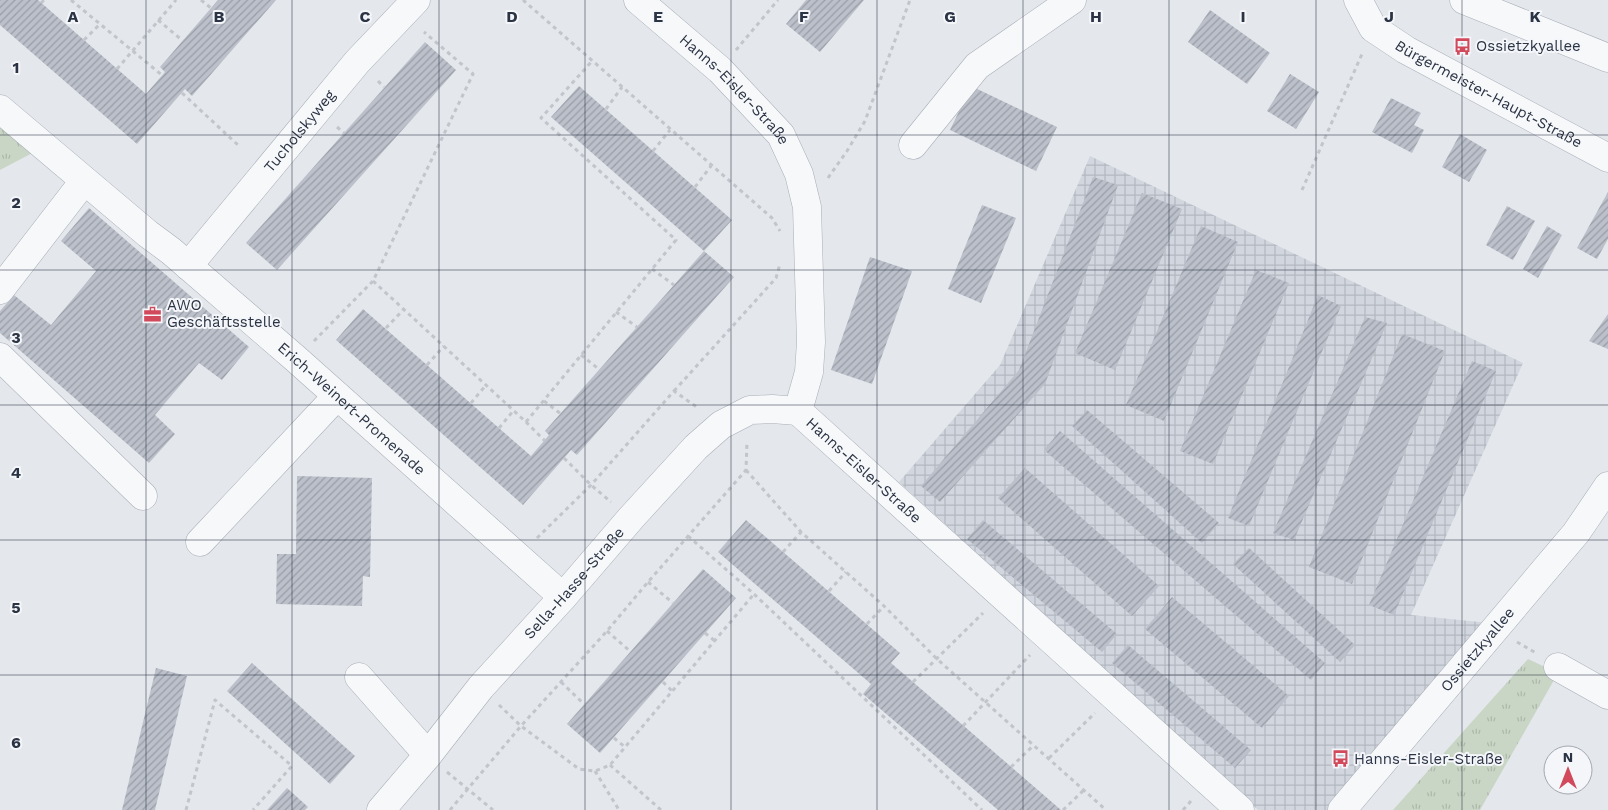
<svg xmlns="http://www.w3.org/2000/svg" width="1608" height="810" font-family="'Work Sans',sans-serif">
<defs>
<pattern id="industrial-grid" width="8" height="8" patternUnits="userSpaceOnUse" patternTransform="scale(1.25)"><rect width="8" height="8" fill="#d2d6de"/><path d="M0 4h8M4 0v8" fill="none" stroke="#b4b8c0"/></pattern>
<pattern id="grass-tufts" width="24" height="20" patternUnits="userSpaceOnUse" patternTransform="scale(1.25)"><rect width="24" height="20" fill="#c9d6c5"/><path d="M3 7l-1-3M5 7V3M7 7l1-3M15 17l-1-3M17 17v-4M19 17l1-3" fill="none" stroke="#adb8ab"/></pattern>
<pattern id="building-hatch" width="6" height="6" patternUnits="userSpaceOnUse" patternTransform="scale(1.25)"><rect width="6" height="6" fill="#bbc0ca"/><path d="M-1 1l2-2M0 6l6-6M5 7l2-2" fill="none" stroke="#989da6"/></pattern>
</defs>
<rect width="100%" height="100%" fill="#e4e7ec"/>
<polygon fill="url(#industrial-grid)" points="1090,156 1523,363 1411,615 1499,624 1342,810 1258,810 899,482 1000,365"/>
<g fill="url(#grass-tufts)">
<polygon points="0,118 38,150 0,170"/>
<polygon points="1528,659 1558,673 1480,810 1393,810"/>
</g>
<g fill="url(#building-hatch)">
<polygon points="0,0 38,0 146,94 165,72 160,67 218,0 276,0 192,96 185,89 137,144 0,25"/>
<polygon points="806,0 864,0 820,52 786,24"/>
<polygon points="1210,10 1270,53 1247,84 1188,42"/>
<polygon points="425,42 456,70 277,270 246,243"/>
<polygon points="1290,74 1319,92 1296,129 1267,111"/>
<polygon points="579,86 732,220 704,251 551,117"/>
<polygon points="971,86 1057,127 1036,171 950,130"/>
<polygon points="1391,98 1421,113 1414,125 1424,130 1412,153 1372,132"/>
<polygon points="1460,134 1487,150 1469,182 1442,167"/>
<polygon points="1093,177 1118,185 1045,384 940,502 921,486 1019,370"/>
<polygon points="1608,192 1608,239 1597,259 1577,248"/>
<polygon points="1142,193 1182,209 1115,370 1075,353"/>
<polygon points="982,205 1016,218 981,303 948,289"/>
<polygon points="1507,206 1535,221 1513,260 1486,245"/>
<polygon points="89,208 249,347 222,380 199,363 155,415 175,434 149,463 0,333 0,311 14,295 51,325 96,271 61,241"/>
<polygon points="1201,226 1238,242 1164,421 1126,405"/>
<polygon points="1547,226 1562,235 1538,278 1523,269"/>
<polygon points="704,251 734,277 577,455 571,450 523,505 336,340 363,309 531,456 549,435 545,431"/>
<polygon points="870,257 912,271 872,384 831,370"/>
<polygon points="1256,270 1289,283 1213,464 1180,451"/>
<polygon points="1318,295 1341,306 1249,526 1228,518"/>
<polygon points="1608,314 1608,349 1589,341"/>
<polygon points="1365,317 1387,323 1294,540 1273,533"/>
<polygon points="1402,334 1445,351 1352,584 1309,567"/>
<polygon points="1472,361 1496,371 1394,615 1369,605"/>
<polygon points="1087,410 1219,523 1202,543 1072,426"/>
<polygon points="1060,431 1325,663 1311,680 1044,450"/>
<polygon points="1025,468 1159,586 1132,616 998,498"/>
<polygon points="297,476 372,478 370,577 363,576 362,606 276,604 277,554 296,554"/>
<polygon points="746,520 900,653 891,663 1061,810 998,810 863,694 871,684 718,552"/>
<polygon points="983,520 1117,634 1102,652 967,539"/>
<polygon points="1249,548 1355,645 1340,662 1233,564"/>
<polygon points="703,569 736,598 600,753 567,724"/>
<polygon points="1172,597 1289,696 1262,728 1145,629"/>
<polygon points="1128,645 1251,750 1235,768 1112,663"/>
<polygon points="252,663 355,756 330,784 227,691"/>
<polygon points="156,668 187,676 155,810 122,810"/>
<polygon points="287,788 308,807 305,810 267,810"/>
</g>
<g fill="none" stroke-linecap="round" stroke-linejoin="round">
<defs>
<g id="minor">
<path id="s1" d="M638,0L720,70L781,135L799,174L807,207L811,342L809,372L798,411L1240,810"/>
<path id="s2" d="M1358,0L1373,28L1406,50L1608,158"/>
<polyline points="1464,0 1608,58"/>
<path id="s3" d="M0,109L148,234L171,251L296,359L563,597"/>
<polyline points="913,145 977,66 1072,0"/>
<path id="s4" d="M188,266L357,62L416,0"/>
<polyline points="0,290 84,181"/>
<polyline points="0,357 143,496"/>
<polyline points="200,542 337,396"/>
<polyline points="1558,667 1608,695"/>
<polyline points="359,677 428,755"/>
<path id="s5" d="M381,810L428,755L481,687L563,597L631,518L696,447L721,425L750,410L772,409L798,411"/>
<path id="s6" d="M1342,810L1576,533L1608,486"/>
</g>
</defs>
<use href="#minor" stroke="#a9aeb7" stroke-width="29"/>
<g stroke="#c2c5cb" stroke-width="3" stroke-dasharray="4 4" stroke-linecap="butt">
<polyline points="71,0 163,76"/>
<polyline points="201,0 211,8"/>
<polyline points="523,0 772,218 780,231"/>
<polyline points="41,3 44,0"/>
<polyline points="158,20 183,41"/>
<polyline points="84,40 100,24"/>
<polyline points="736,50 778,0"/>
<polyline points="117,69 176,0"/>
<polyline points="378,81 384,87"/>
<polyline points="182,93 238,145"/>
<polyline points="606,109 622,87"/>
<polyline points="337,127 344,133"/>
<polyline points="653,151 670,130"/>
<polyline points="828,178 847,151 865,121 910,0"/>
<polyline points="695,187 711,166"/>
<polyline points="1302,190 1362,54"/>
<polyline points="652,269 674,285"/>
<polyline points="373,281 526,422 545,441"/>
<polyline points="616,312 637,327"/>
<polyline points="386,328 404,309"/>
<polyline points="314,341 373,281 473,74 424,32"/>
<polyline points="581,355 600,370"/>
<polyline points="427,365 444,346"/>
<polyline points="674,391 776,278 780,264"/>
<polyline points="544,401 561,414"/>
<polyline points="471,403 486,385"/>
<polyline points="526,422 676,240 541,118 592,61"/>
<polyline points="499,428 514,410"/>
<polyline points="564,458 591,485 611,502"/>
<polyline points="746,470 801,532 884,606 937,659 1106,810"/>
<polyline points="688,536 754,594 982,810"/>
<polyline points="537,538 591,485 674,391 698,408"/>
<polyline points="783,552 801,532"/>
<polyline points="648,582 673,603"/>
<polyline points="829,591 846,572"/>
<polyline points="867,624 884,606"/>
<polyline points="607,631 631,652"/>
<polyline points="705,633 715,641"/>
<polyline points="1517,642 1536,653"/>
<polyline points="561,682 585,705"/>
<polyline points="663,682 672,691"/>
<polyline points="913,682 983,613"/>
<polyline points="499,705 521,726 579,769 595,771 610,765 754,594"/>
<polyline points="963,726 1030,655"/>
<polyline points="614,738 625,747"/>
<polyline points="1049,758 1095,713"/>
<polyline points="610,765 661,810"/>
<polyline points="1011,767 1033,746"/>
<polyline points="595,771 619,810"/>
<polyline points="447,772 493,810"/>
<polyline points="186,810 215,700 292,766 253,810"/>
<polyline points="450,810 521,726 607,631 648,582 746,470 747,441"/>
<polyline points="1063,810 1084,790"/>
<polyline points="1183,810 1191,801"/>
</g>
<use href="#minor" stroke="#f7f8fa" stroke-width="28"/>
</g>
<path fill="none" stroke="#2b3445" stroke-width="1" stroke-opacity="0.55" d="M146,0V810M292,0V810M439,0V810M585,0V810M731,0V810M877,0V810M1023,0V810M1169,0V810M1316,0V810M1462,0V810M0,135H1608M0,270H1608M0,405H1608M0,540H1608M0,675H1608"/>
<defs>
<symbol id="bus-bare" viewBox="-9 -9 18 18"><path d="M-5-6H5V4H4V6H2V4H-2V6H-4V4H-5ZM-3.5-4V0h7V-4ZM-3.5 1.2v1.5H-2V1.2ZM2 1.2v1.5H3.5V1.2Z" fill="#d1495b" stroke="#f4f6f9" stroke-width="2.5" paint-order="stroke"/></symbol>
<symbol id="office-bare" viewBox="-9 -9 18 18"><path d="M-6-3h4V-5.5h4V-3h4V5H-6ZM-1-4.5V-3h2v-1.5ZM-6 0V1H6V0Z" fill="#d1495b" stroke="#f4f6f9" stroke-width="2.5" paint-order="stroke"/></symbol>
</defs>
<g fill-rule="evenodd">
<use href="#bus-bare" x="1450" y="34" width="25" height="25"/>
<use href="#office-bare" x="140" y="302" width="25" height="25"/>
<use href="#bus-bare" x="1328" y="746" width="25" height="25"/>
</g>
<g text-anchor="middle" stroke-width="4" stroke-linejoin="round" paint-order="stroke">
<g font-size="15" fill="#2b3445" stroke="#f4f6f9" text-anchor="start">
<text x="1476" y="51">Ossietzkyallee</text>
<text x="167" y="310">AWO<tspan x="167" dy="17">Geschäftsstelle</tspan></text>
<text x="1354" y="764">Hanns-Eisler-Straße</text>
</g>
<g font-size="15" fill="#2b3445" stroke="#f4f6f9">
<text dy="5" stroke="none"><textPath href="#s1" startOffset="132">Hanns-Eisler-Straße</textPath></text>
<text dy="5" stroke="none"><textPath href="#s2" startOffset="165">Bürgermeister-Haupt-Straße</textPath></text>
<text dy="5" stroke="none"><textPath href="#s4" startOffset="175">Tucholskyweg</textPath></text>
<text dy="5" stroke="none"><textPath href="#s3" startOffset="462">Erich-Weinert-Promenade</textPath></text>
<text dy="5" stroke="none"><textPath href="#s1" startOffset="568">Hanns-Eisler-Straße</textPath></text>
<text dy="5" stroke="none"><textPath href="#s5" startOffset="298">Sella-Hasse-Straße</textPath></text>
<text dy="5" stroke="none"><textPath href="#s6" startOffset="210">Ossietzkyallee</textPath></text>
</g>
</g>
<g font-size="16" text-anchor="middle" font-weight="bold" fill="#2b3445" stroke="#f4f6f9" stroke-width="4" stroke-linejoin="round" paint-order="stroke">
<text x="73" y="22">A</text>
<text x="219" y="22">B</text>
<text x="365" y="22">C</text>
<text x="512" y="22">D</text>
<text x="658" y="22">E</text>
<text x="804" y="22">F</text>
<text x="950" y="22">G</text>
<text x="1096" y="22">H</text>
<text x="1243" y="22">I</text>
<text x="1389" y="22">J</text>
<text x="1535" y="22">K</text>
<text x="16" y="73">1</text>
<text x="16" y="208">2</text>
<text x="16" y="343">3</text>
<text x="16" y="478">4</text>
<text x="16" y="613">5</text>
<text x="16" y="748">6</text>
</g>
<g transform="translate(1568 770)"><circle r="24" fill="#f4f6f9" stroke="#a4a8b1"/>
<path d="M0-4L9 19L0 12L-9 19Z" fill="#d1495b"/>
<text y="-8" font-size="14" font-weight="bold" text-anchor="middle" fill="#2b3445">N</text>
</g>
</svg>
